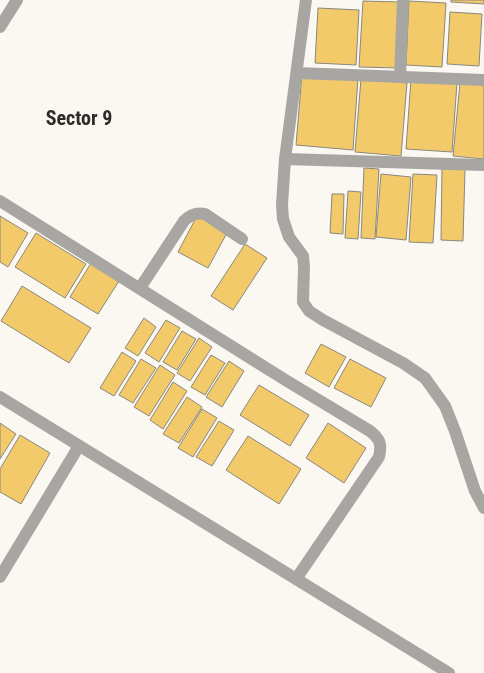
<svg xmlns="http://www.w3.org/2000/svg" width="484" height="673" font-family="'Roboto Condensed',sans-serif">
<rect width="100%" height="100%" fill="#fbf8f1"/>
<g fill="#f3ca6a" stroke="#8a8781">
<polygon points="451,0 484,0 484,4 451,2"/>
<polygon points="363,1 401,2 398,68 359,67"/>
<polygon points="409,1 446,3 442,67 406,65"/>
<polygon points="318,8 359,10 356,65 315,63"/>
<polygon points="450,12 482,14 479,66 447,64"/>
<polygon points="302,74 358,78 353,150 296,145"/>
<polygon points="361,79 407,83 401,156 355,152"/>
<polygon points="411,79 457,83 452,152 406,149"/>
<polygon points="460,83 484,85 484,159 453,156"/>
<polygon points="364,168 379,169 375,239 361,238"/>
<polygon points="442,168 465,169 463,241 441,240"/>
<polygon points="381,174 411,177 406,240 376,237"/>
<polygon points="413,174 437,175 433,243 409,242"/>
<polygon points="348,191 361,192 358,239 345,238"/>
<polygon points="332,194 344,194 343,234 330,233"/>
<polygon points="198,214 228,231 208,268 178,252"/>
<polygon points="0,216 28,233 8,267 0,262"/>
<polygon points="36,233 86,264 65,298 15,267"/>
<polygon points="245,244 267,258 233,310 211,296"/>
<polygon points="91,263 119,281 98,314 70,297"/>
<polygon points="22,286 91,328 69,363 1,321"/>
<polygon points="144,318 156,327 138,356 125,348"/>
<polygon points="166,320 180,328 159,362 145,353"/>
<polygon points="182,331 196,339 177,370 163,362"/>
<polygon points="199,338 212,347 190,381 177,373"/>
<polygon points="321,344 346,357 329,387 305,373"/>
<polygon points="122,352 136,361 114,396 100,388"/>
<polygon points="211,355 225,363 205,395 191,387"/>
<polygon points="141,359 156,368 133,403 119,395"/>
<polygon points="350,359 386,378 371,407 334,388"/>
<polygon points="229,361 244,371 222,407 206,397"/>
<polygon points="160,365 175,375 149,416 134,407"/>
<polygon points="173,382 187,391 163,429 150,420"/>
<polygon points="259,385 309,415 290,446 240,415"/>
<polygon points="187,397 202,407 179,443 163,434"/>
<polygon points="202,409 217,418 193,457 178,448"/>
<polygon points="219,421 234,430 212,466 196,457"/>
<polygon points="0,423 16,434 0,459"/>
<polygon points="328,423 366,448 344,483 306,458"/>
<polygon points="20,435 50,453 21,504 0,492 0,469"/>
<polygon points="248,436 301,469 279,504 226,470"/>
</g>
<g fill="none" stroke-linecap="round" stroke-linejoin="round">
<g stroke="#a8a6a3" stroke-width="12">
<polyline points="306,0 285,159 282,205 283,219 289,237 303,256 304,267 303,302 309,311 323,320 403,363 425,378 445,406 455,431 475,491 484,508"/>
<polyline points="0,27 17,0"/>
<polyline points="297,73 484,80"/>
<polyline points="400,77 403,0"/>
<polyline points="285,159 484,165"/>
<path d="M0,201L287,381L370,431C380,439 382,444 379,457L296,579"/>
<path d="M140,288L184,221C190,215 196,212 205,214L242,239"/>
<polyline points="0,397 449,673"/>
<polyline points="0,577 79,446"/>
</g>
</g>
<g text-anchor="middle" stroke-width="4" stroke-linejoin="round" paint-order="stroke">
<g font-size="20" font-weight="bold" fill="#2e2c2a" stroke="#fbf8f1">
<text x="79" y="125">Sector 9</text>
</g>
</g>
</svg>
